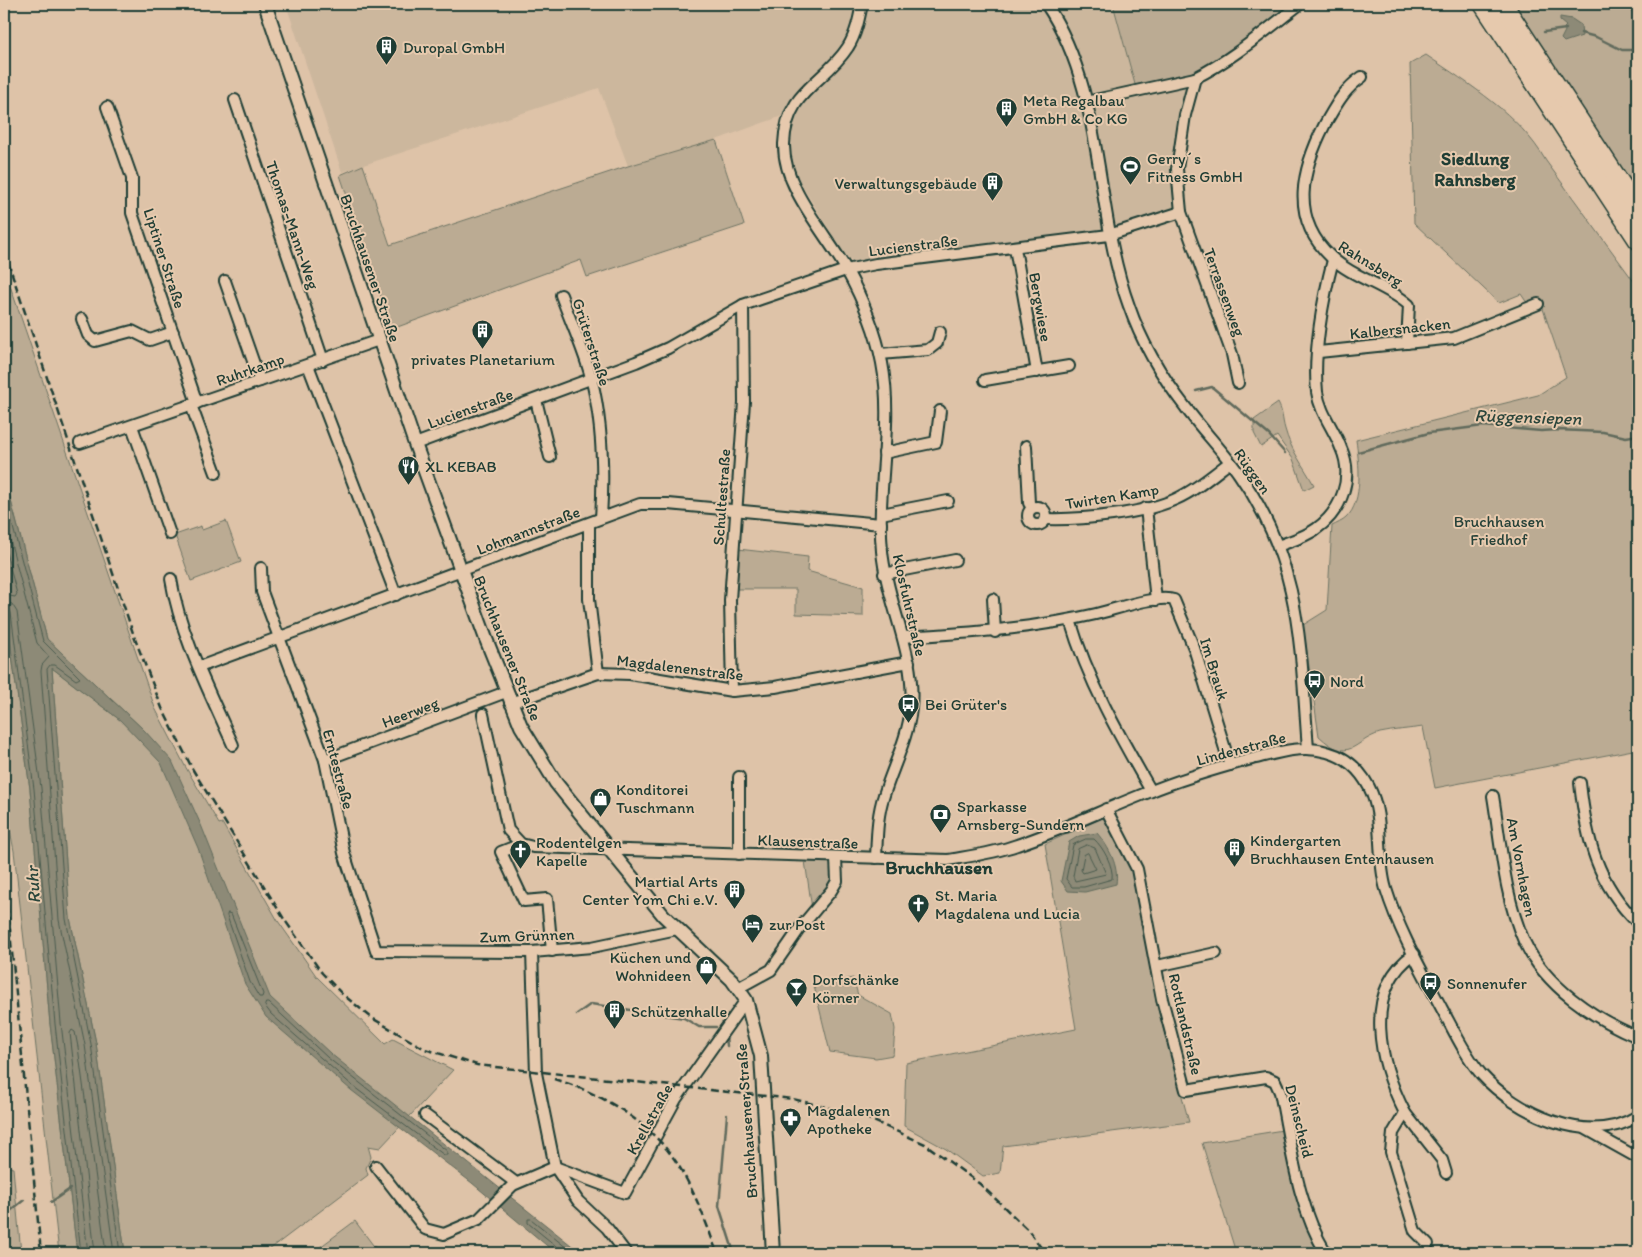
<svg xmlns="http://www.w3.org/2000/svg" width="1642" height="1257" font-family="Itim,sans-serif">
<rect width="100%" height="100%" fill="#dec3a8"/>
<filter id="ink" filterUnits="userSpaceOnUse"><feTurbulence type="fractalNoise" baseFrequency=".02" numOctaves="2"/><feDisplacementMap in="SourceGraphic" scale="10" xChannelSelector="R" yChannelSelector="G"/><feConvolveMatrix kernelMatrix="1 2 1 2 8 2 1 2 1" color-interpolation-filters="sRGB"/></filter>
<g filter="url(#ink)">
<polygon fill="#ccb79d" points="286,4 1113,4 1138,95 1190,84 1177,209 1116,230 904,258 853,262 843,252 793,171 788,143 792,120 782,116 716,140 628,166 599,88 342,172"/>
<g fill="#bbab93" stroke="#6d7464">
<polygon points="1113,4 1295,4 1207,70 1136,88"/>
<polygon points="1515,4 1614,4 1638,14 1638,191 1566,85"/>
<path d="M1426,55C1470,85 1519,114 1546,161L1638,287V749L1435,788L1423,727C1409,729 1394,730 1380,733C1353,741 1350,765 1319,736L1303,625L1327,610L1332,526C1336,524 1343,521 1346,518C1364,501 1359,462 1356,440L1538,395L1566,377L1540,300L1527,303L1521,294L1499,303L1414,223L1410,64Z"/>
<polygon points="716,140 744,225 587,277 581,260 392,329 340,175 363,165 390,245 628,166"/>
<polygon points="4,268 155,708 185,766 219,824 222,823 278,921 317,977 385,1044 393,1039 453,1070 380,1148 368,1146 371,1157 366,1168 368,1175 265,1253 125,1253 96,1043 70,918 52,668 120,720 140,739 144,730 47,639 4,474"/>
<path d="M1278,403C1283,412 1282,419 1285,429C1290,449 1305,468 1314,485L1304,490L1293,459L1277,436L1261,447L1254,433V420Z"/>
<polygon points="226,521 241,562 191,581 175,535 201,526 202,530"/>
<polygon points="738,549 808,557 807,571 863,587 863,616 796,614 796,589 737,589"/>
<polygon points="4,596 30,789 50,1024 77,1253 59,1253 14,851 4,798"/>
<polygon points="1104,817 1141,882 1156,1002 1189,1122 1003,1146 1000,1173 983,1176 946,1149 904,1126 906,1063 1076,1029 1045,844"/>
<polygon points="805,861 833,862 834,883 812,909"/>
<polygon points="853,978 858,995 892,1014 895,1029 893,1055 876,1058 830,1052 814,986"/>
<polygon points="1289,1129 1315,1226 1328,1253 1236,1253 1202,1143"/>
<polygon points="4,1166 13,1168 21,1253 4,1253"/>
<polygon points="355,1221 379,1253 312,1253"/>
</g>
<g fill="#8d8a77" stroke="#616b5c">
<polygon points="1560,17 1572,19 1581,25 1582,36 1564,42 1561,39 1565,31 1564,28 1566,26 1560,21"/>
<polygon points="4,474 47,639 144,730 172,761 201,825 270,997 331,1054 581,1253 554,1253 552,1250 472,1183 351,1090 266,1017 245,984 198,848 161,763 120,720 52,668 70,918 96,1043 125,1253 77,1253 50,1024 30,789 4,596"/>
<path d="M1097,833C1109,847 1119,866 1116,884L1085,892L1068,891L1061,881L1069,842L1079,836Z"/>
</g>
<g fill="none" stroke-linecap="round" stroke-linejoin="round">
<g stroke="#4b5c4f" stroke-width="1">
<polyline points="4,493 43,641 80,678 76,680 55,665 50,665 47,669 66,919 91,1044 120,1253"/>
<polyline points="4,517 37,643 49,657 42,665 41,671 59,920 85,1045 114,1253"/>
<polyline points="4,545 17,594 15,597 4,595"/>
<polyline points="4,602 12,604 17,612 41,788 61,1023 88,1253"/>
<polyline points="4,608 9,609 11,613 34,789 55,1024 81,1253"/>
<path d="M1086,839H1094C1103,847 1114,867 1112,879L1084,887H1072L1066,879L1073,845Z"/>
<polygon points="1087,845 1095,848 1106,874 1075,881 1073,876 1078,849"/>
<polygon points="1088,853 1096,869 1083,873 1081,870 1084,855"/>
<polygon points="228,913 231,914 263,994 262,997 259,997 250,982 227,916"/>
<polygon points="266,1003 269,1003 328,1058 447,1151 447,1155 444,1155 354,1087 271,1014 265,1006"/>
<polyline points="95,1253 70,1033 72,1030 75,1032 78,1047 106,1253"/>
<polyline points="558,1253 556,1246 528,1223 528,1219 531,1219 573,1253"/>
</g>
<g stroke="#616b5c" stroke-width="2.5">
<polyline points="1544,32 1566,29"/>
<polyline points="1581,33 1596,37 1622,50 1638,50"/>
<polyline points="1196,391 1212,387 1269,435 1285,453"/>
<polyline points="1358,452 1429,433 1483,426 1541,431 1558,430 1603,432 1626,437 1638,435"/>
<polyline points="577,1014 591,1004 684,1018 699,1027 716,1027"/>
<polyline points="726,1035 727,1046"/>
<polyline points="727,1115 719,1206 734,1253"/>
<polyline points="51,1202 70,1189"/>
<polyline points="4,1216 24,1200"/>
</g>
<defs>
<g id="minor">
<path d="M862,4C859,19 856,34 848,47C824,84 786,90 784,144C783,188 825,232 846,269C862,298 876,331 882,363C894,425 876,489 882,551C887,604 916,653 911,708C908,738 893,766 884,795C877,815 877,837 876,858"/>
<path d="M1046,4C1106,93 1093,208 1129,306C1142,344 1162,377 1186,408C1203,431 1223,451 1239,474C1302,563 1300,646 1308,749"/>
<path d="M1362,77C1344,89 1336,105 1325,124C1302,169 1289,218 1331,257C1353,278 1387,285 1409,305L1407,343"/>
<path d="M1195,78C1233,59 1266,30 1300,4"/>
<polyline points="235,100 323,360"/>
<polyline points="1086,102 1195,78 1185,115 1177,169 1181,212 1232,354 1238,383"/>
<polyline points="107,107 132,178 132,213 197,403"/>
<polyline points="1015,248 1037,372"/>
<polyline points="225,281 260,381"/>
<path d="M561,295C571,323 585,352 592,381C603,427 604,471 601,518"/>
<polyline points="82,319 88,335 95,341 132,331 150,340 173,332"/>
<polyline points="1319,352 1454,338 1538,304"/>
<polyline points="880,354 928,350 937,343 940,332"/>
<polyline points="308,365 396,595"/>
<polyline points="985,380 1069,366"/>
<polyline points="536,400 550,457"/>
<polyline points="191,405 216,473"/>
<polyline points="132,426 170,534"/>
<polyline points="80,443 379,340"/>
<polyline points="415,444 636,362 668,348 743,305 846,270 876,264 1109,235 1181,212"/>
<polyline points="1026,446 1029,503 1032,508"/>
<polyline points="884,453 936,442 940,411"/>
<circle cx="1037" cy="516" r="9"/>
<polyline points="1146,508 1156,600"/>
<polyline points="881,514 948,501"/>
<path d="M1046,519C1082,520 1144,514 1176,499C1196,490 1213,475 1230,462"/>
<polyline points="589,524 589,599 598,673"/>
<path d="M1278,546C1291,541 1305,537 1316,529C1342,511 1354,477 1341,448C1334,429 1320,413 1317,392C1313,353 1323,298 1333,260"/>
<polyline points="261,568 262,592 325,760 344,853 376,951 532,952 592,947 677,929"/>
<polyline points="884,574 955,560"/>
<path d="M171,579C180,635 210,693 233,745"/>
<polyline points="993,599 995,632"/>
<path d="M1070,620C1088,681 1119,735 1151,791"/>
<path d="M903,637C968,633 1032,629 1096,614C1114,610 1157,594 1174,600L1194,648L1230,765"/>
<polyline points="199,667 640,504 668,504 881,524"/>
<polyline points="732,691 730,600 744,402 743,305"/>
<polyline points="510,703 598,673 630,674 732,691 775,687 909,662"/>
<path d="M483,714L508,830L521,844L533,847L948,860C971,856 995,853 1017,845C1062,830 1105,809 1149,792C1181,779 1215,769 1248,760C1274,754 1300,744 1327,752C1346,757 1360,770 1369,787C1385,818 1376,856 1386,889C1399,931 1422,971 1442,1009C1454,1031 1465,1055 1481,1074C1517,1114 1588,1147 1638,1116"/>
<polyline points="325,760 506,692"/>
<polyline points="739,777 739,854"/>
<path d="M1580,783C1586,838 1597,884 1638,923"/>
<path d="M1493,796C1501,844 1504,896 1524,941C1545,986 1594,1019 1638,1037"/>
<path d="M1106,809L1137,869L1162,999L1186,1090L1266,1077L1275,1081L1280,1092C1291,1145 1297,1206 1326,1253"/>
<polyline points="521,844 501,852 524,901 547,899 552,951"/>
<polyline points="532,952 536,1073 555,1167 578,1201 607,1228 626,1253"/>
<path d="M1414,954C1361,991 1380,1064 1405,1113L1393,1133L1391,1152L1415,1231L1428,1244"/>
<polyline points="1157,966 1216,953"/>
<polyline points="738,988 771,970 800,928 831,891 837,881 836,858"/>
<polyline points="1405,1113 1442,1160 1446,1173"/>
<polyline points="425,1115 516,1183"/>
<polyline points="1586,1129 1638,1158"/>
<polyline points="376,1166 425,1229 444,1234 479,1219 513,1185 555,1167"/>
<polyline points="555,1167 625,1193 676,1099 746,1000"/>
</g>
<polyline id="tertiary" points="265,4 415,444 486,639 521,726 556,783 609,849 664,916 732,980 746,1000 761,1056 773,1253"/>
<g id="motorway">
<polyline points="1483,4 1638,240"/>
<polyline points="1503,4 1638,210"/>
</g>
</defs>
<use href="#minor" stroke="#1f3d34" stroke-width="14"/>
<use href="#tertiary" stroke="#1f3d34" stroke-width="16"/>
<use href="#motorway" stroke="#1f3d34" stroke-width="21"/>
<use href="#minor" stroke="#e6c9ad" stroke-width="10"/>
<use href="#tertiary" stroke="#e6c9ad" stroke-width="12"/>
<use href="#motorway" stroke="#e6c9ad" stroke-width="18"/>
<g stroke="#1f3d34" stroke-width="2.5" stroke-dasharray="8 4" stroke-linecap="butt">
<polyline points="4,250 135,639 162,708 193,770 284,919 322,973 342,994 372,1018 425,1049 477,1065 793,1099 862,1116 925,1144 980,1184 1029,1231 1045,1253"/>
<polyline points="4,869 41,1253"/>
<path d="M554,1079C602,1093 654,1124 680,1168C696,1195 707,1224 717,1253"/>
</g>
</g>
</g>
<defs>
<symbol id="building-pin" viewBox="-11 -11 22 30"><path d="M0 17L-7.5 6A9.5 9.5 0 1 1 7.5 6Z" fill="#1f3d34" stroke="#e6c9ad"/><path d="M-4-6H4V6H1V3H-1V6H-4ZM-2.5-4.3h1.7v1.8h-1.7ZM.8-4.3h1.7v1.8H.8ZM-2.5-1h1.7V.8h-1.7ZM.8-1h1.7V.8H.8Z" fill="#fff"/></symbol>
<symbol id="stadium-pin" viewBox="-11 -11 22 30"><path d="M0 17L-7.5 6A9.5 9.5 0 1 1 7.5 6Z" fill="#1f3d34" stroke="#e6c9ad"/><path d="M0-5a6.5 5 0 1 0 0 10a6.5 5 0 1 0 0-10ZM-3.5-1.8h7v3.6h-7Z" fill="#fff"/></symbol>
<symbol id="restaurant-pin" viewBox="-11 -11 22 30"><path d="M0 17L-7.5 6A9.5 9.5 0 1 1 7.5 6Z" fill="#1f3d34" stroke="#e6c9ad"/><path d="M-5-6h1v4h1v-4h1v4h1v-4h1v5L-1.5 .5V6h-2V.5L-5-1ZM5-6V6H3V1.5H1.5Q1.5-4 5-6Z" fill="#fff"/></symbol>
<symbol id="bus-pin" viewBox="-11 -11 22 30"><path d="M0 17L-7.5 6A9.5 9.5 0 1 1 7.5 6Z" fill="#1f3d34" stroke="#e6c9ad"/><path d="M-5-6H5V4H4V6H2V4H-2V6H-4V4H-5ZM-3.5-4V0h7V-4ZM-3.5 1.2v1.5H-2V1.2ZM2 1.2v1.5H3.5V1.2Z" fill="#fff"/></symbol>
<symbol id="shop-pin" viewBox="-11 -11 22 30"><path d="M0 17L-7.5 6A9.5 9.5 0 1 1 7.5 6Z" fill="#1f3d34" stroke="#e6c9ad"/><path d="M-5-2.5h2.3a2.7 3.5 0 0 1 5.4 0H5L5.5 6h-11ZM-1.5-2.5h3a1.5 2.3 0 0 0-3 0Z" fill="#fff"/></symbol>
<symbol id="bank-pin" viewBox="-11 -11 22 30"><path d="M0 17L-7.5 6A9.5 9.5 0 1 1 7.5 6Z" fill="#1f3d34" stroke="#e6c9ad"/><path d="M-6-4H6V4H-6ZM0-2.3a2.3 2.3 0 1 0 0 4.6a2.3 2.3 0 1 0 0-4.6Z" fill="#fff"/></symbol>
<symbol id="church-pin" viewBox="-11 -11 22 30"><path d="M0 17L-7.5 6A9.5 9.5 0 1 1 7.5 6Z" fill="#1f3d34" stroke="#e6c9ad"/><path d="M-1.2-6h2.4v3.5h3.3v2.4h-3.3V6h-2.4V-.1h-3.3v-2.4h3.3Z" fill="#fff"/></symbol>
<symbol id="hotel-pin" viewBox="-11 -11 22 30"><path d="M0 17L-7.5 6A9.5 9.5 0 1 1 7.5 6Z" fill="#1f3d34" stroke="#e6c9ad"/><path d="M-6-4.5h1.5V1H6V5H4.5V3h-9V5H-6ZM-4 0a1.8 1.8 0 1 1 3.6 0ZM.5 0V-2.5h3Q6-2.5 6 0Z" fill="#fff"/></symbol>
<symbol id="bar-pin" viewBox="-11 -11 22 30"><path d="M0 17L-7.5 6A9.5 9.5 0 1 1 7.5 6Z" fill="#1f3d34" stroke="#e6c9ad"/><path d="M-6-5H6L.8 .8V4.5H3.5V6h-7V4.5H-.8V.8Z" fill="#fff"/></symbol>
<symbol id="pharmacy-pin" viewBox="-11 -11 22 30"><path d="M0 17L-7.5 6A9.5 9.5 0 1 1 7.5 6Z" fill="#1f3d34" stroke="#e6c9ad"/><path d="M-2-6h4v4h4v4h-4v4h-4v-4h-4v-4h4Z" fill="#fff"/></symbol>
</defs>
<g fill-rule="evenodd">
<use href="#building-pin" x="374" y="34" width="25" height="34"/>
<use href="#building-pin" x="994" y="96" width="25" height="34"/>
<use href="#stadium-pin" x="1118" y="154" width="25" height="34"/>
<use href="#building-pin" x="980" y="170" width="25" height="34"/>
<use href="#building-pin" x="470" y="318" width="25" height="34"/>
<use href="#restaurant-pin" x="396" y="454" width="25" height="34"/>
<use href="#bus-pin" x="1302" y="668" width="25" height="34"/>
<use href="#bus-pin" x="896" y="692" width="25" height="34"/>
<use href="#shop-pin" x="588" y="786" width="25" height="34"/>
<use href="#bank-pin" x="928" y="802" width="25" height="34"/>
<use href="#building-pin" x="1222" y="836" width="25" height="34"/>
<use href="#church-pin" x="508" y="838" width="25" height="34"/>
<use href="#building-pin" x="722" y="878" width="25" height="34"/>
<use href="#church-pin" x="906" y="892" width="25" height="34"/>
<use href="#hotel-pin" x="740" y="912" width="25" height="34"/>
<use href="#shop-pin" x="694" y="954" width="25" height="34"/>
<use href="#bus-pin" x="1418" y="970" width="25" height="34"/>
<use href="#bar-pin" x="784" y="976" width="25" height="34"/>
<use href="#building-pin" x="602" y="998" width="25" height="34"/>
<use href="#pharmacy-pin" x="778" y="1106" width="25" height="34"/>
</g>
<g text-anchor="middle" stroke-width="4" stroke-linejoin="round" paint-order="stroke">
<g font-size="16" fill="#1f3d34" stroke="#e6c9ad" text-anchor="start">
<text x="403" y="53">Duropal GmbH</text>
<text x="1023" y="106">Meta Regalbau<tspan x="1023" dy="18">GmbH &amp; Co KG</tspan></text>
<text x="1147" y="164">Gerry´s<tspan x="1147" dy="18">Fitness GmbH</tspan></text>
<text x="977" y="189" text-anchor="end">Verwaltungsgebäude</text>
<text x="483" y="365" text-anchor="middle">privates Planetarium</text>
<text x="425" y="472">XL KEBAB</text>
<text x="1330" y="687">Nord</text>
<text x="925" y="710">Bei Grüter's</text>
<text x="616" y="795">Konditorei<tspan x="616" dy="18">Tuschmann</tspan></text>
<text x="957" y="812">Sparkasse<tspan x="957" dy="18">Arnsberg-Sundern</tspan></text>
<text x="1250" y="846">Kindergarten<tspan x="1250" dy="18">Bruchhausen Entenhausen</tspan></text>
<text x="536" y="848">Rodentelgen<tspan x="536" dy="18">Kapelle</tspan></text>
<text x="718" y="887" text-anchor="end">Martial Arts<tspan x="718" dy="18">Center Yom Chi e.V.</tspan></text>
<text x="935" y="901">St. Maria<tspan x="935" dy="18">Magdalena und Lucia</tspan></text>
<text x="769" y="930">zur Post</text>
<text x="691" y="963" text-anchor="end">Küchen und<tspan x="691" dy="18">Wohnideen</tspan></text>
<text x="812" y="985">Dorfschänke<tspan x="812" dy="18">Körner</tspan></text>
<text x="1447" y="989">Sonnenufer</text>
<text x="631" y="1017">Schützenhalle</text>
<text x="807" y="1116">Magdalenen<tspan x="807" dy="18">Apotheke</tspan></text>
</g>
<g font-size="16" fill="#1f3d34" stroke="#e6c9ad">
<text transform="translate(293 225) rotate(71)" y="6">Thomas-Mann-Weg</text>
<text transform="translate(913 245) rotate(-7)" y="6">Lucienstraße</text>
<text transform="translate(165 258) rotate(72)" y="6">Liptiner Straße</text>
<text transform="translate(1371 263) rotate(32)" y="6">Rahnsberg</text>
<text transform="translate(371 268) rotate(71)" y="6">Bruchhausener Straße</text>
<text transform="translate(1225 292) rotate(70)" y="6">Terrassenweg</text>
<text transform="translate(1041 307) rotate(80)" y="6">Bergwiese</text>
<text transform="translate(1400 328) rotate(-6)" y="6">Kalbersnacken</text>
<text transform="translate(592 342) rotate(72)" y="6">Grüterstraße</text>
<text transform="translate(250 369) rotate(-19)" y="6">Ruhrkamp</text>
<text transform="translate(470 408) rotate(-20)" y="6">Lucienstraße</text>
<text transform="translate(1253 471) rotate(55)" y="6">Rüggen</text>
<text transform="translate(1112 496) rotate(-9)" y="6">Twirten Kamp</text>
<text transform="translate(721 497) rotate(-86)" y="6">Schultestraße</text>
<text transform="translate(528 530) rotate(-21)" y="6">Lohmannstraße</text>
<text transform="translate(910 605) rotate(77)" y="6">Klosfuhrstraße</text>
<text transform="translate(508 648) rotate(68)" y="6">Bruchhausener Straße</text>
<text transform="translate(680 667) rotate(7)" y="6">Magdalenenstraße</text>
<text transform="translate(1215 669) rotate(73)" y="6">Im Brauk</text>
<text transform="translate(410 712) rotate(-21)" y="6">Heerweg</text>
<text transform="translate(1241 748) rotate(-15)" y="6">Lindenstraße</text>
<text transform="translate(339 769) rotate(75)" y="6">Erntestraße</text>
<text transform="translate(808 841) rotate(2)" y="6">Klausenstraße</text>
<text transform="translate(1522 867) rotate(79)" y="6">Am Vornhagen</text>
<text transform="translate(527 935) rotate(-2)" y="6">Zum Grünnen</text>
<text transform="translate(1186 1024) rotate(77)" y="6">Rottlandstraße</text>
<text transform="translate(649 1119) rotate(-61)" y="6">Krellstraße</text>
<text transform="translate(746 1121) rotate(-94)" y="6">Bruchhausener Straße</text>
<text transform="translate(1300 1121) rotate(76)" y="6">Deinscheid</text>
</g>
<g font-size="16" fill="#274239" stroke="#e6c9ad">
<text x="1499" y="527">Bruchhausen<tspan x="1499" dy="18">Friedhof</tspan></text>
</g>
<g font-size="18" font-weight="bold" fill="#1f3d34" stroke="#e6c9ad">
<text x="1475" y="165">Siedlung<tspan x="1475" dy="21">Rahnsberg</tspan></text>
</g>
<g font-size="18" font-style="italic" fill="#2a453b" stroke="#e6c9ad">
<text transform="translate(1528 417) rotate(2)" y="6">Rüggensiepen</text>
<text transform="translate(33 885) rotate(-94)" y="6">Ruhr</text>
</g>
<g font-size="19" font-weight="bold" fill="#1f3d34" stroke="#e6c9ad">
<text x="939" y="874">Bruchhausen</text>
</g>
</g>
<rect width="1642" height="1257" fill="none" stroke="#e6c9ad" stroke-width="20"/>
<rect x="10" y="10" width="1622" height="1237" fill="none" stroke="#1f3d34" stroke-width="2" filter="url(#ink)"/>
</svg>
